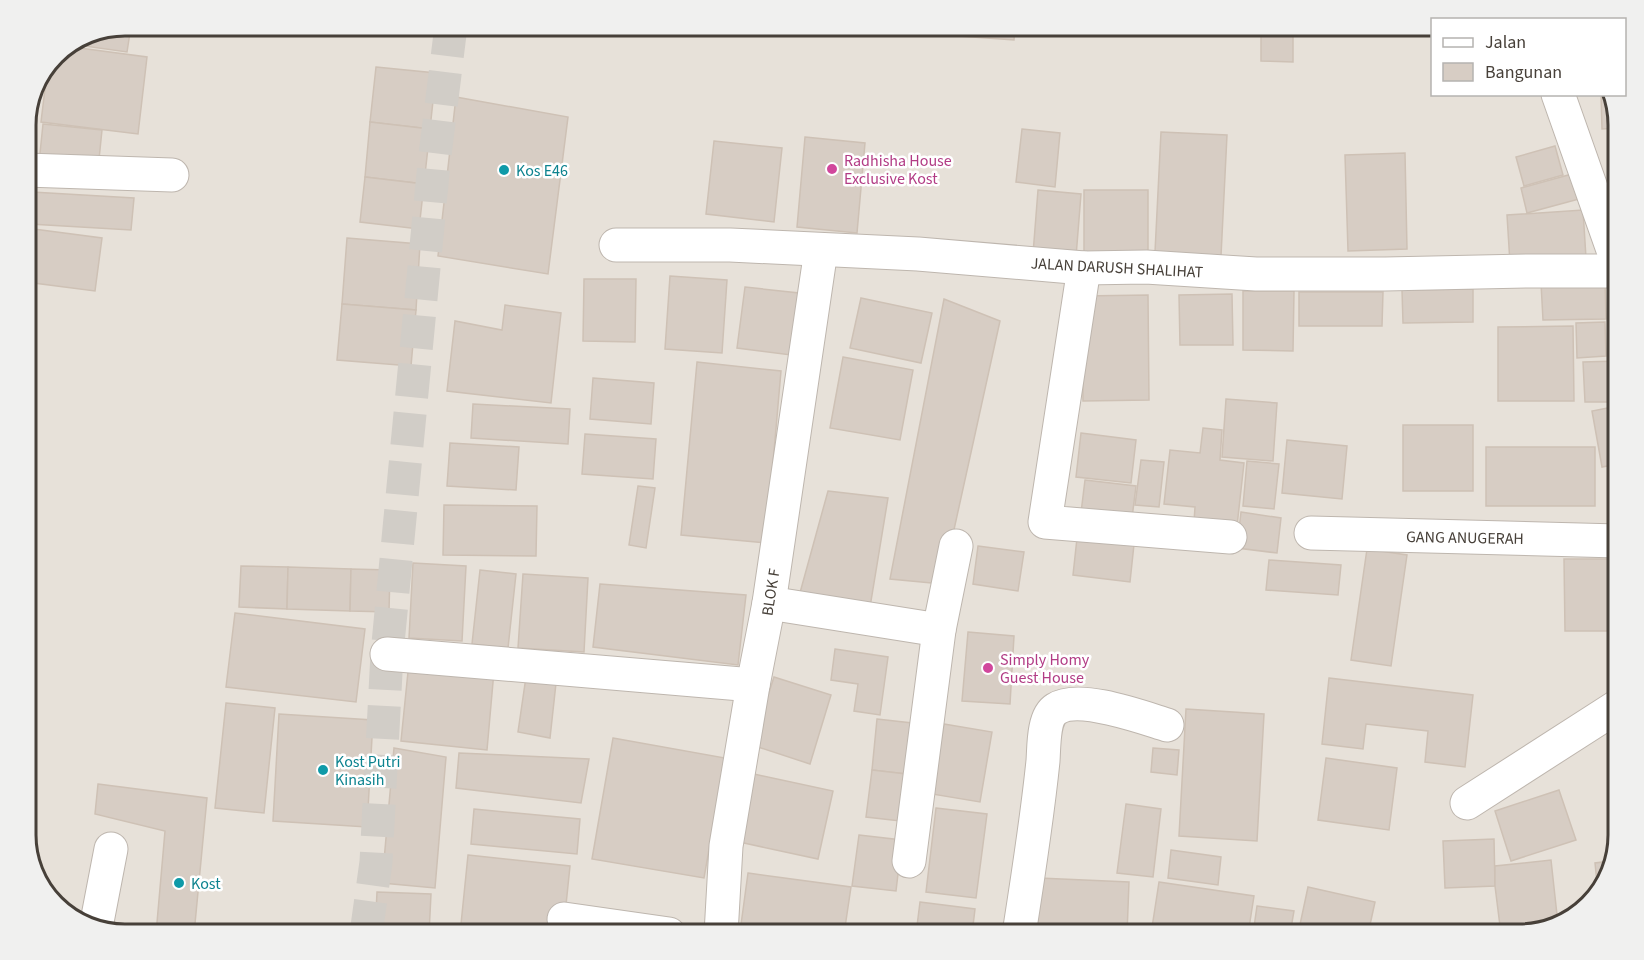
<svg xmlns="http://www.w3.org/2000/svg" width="1644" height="960" font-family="'Source Sans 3',sans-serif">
<rect width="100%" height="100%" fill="#f3f0eb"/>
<polygon fill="#e7e1d9" points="125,26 1432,26 1432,94 1611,95 1618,119 1618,836 1605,885 1569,921 1520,934 125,934 75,921 39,885 26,841 26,119 55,54"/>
<g fill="#d7cdc4" stroke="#cec1b5" stroke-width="1.5">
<polygon points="125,26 131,26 127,52 77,45"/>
<polygon points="221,26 267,26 266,30"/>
<polygon points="960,26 1015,26 1014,40 959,36"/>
<polygon points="1262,26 1302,26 1302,27"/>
<polygon points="1261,29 1293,30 1293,62 1261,61"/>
<polygon points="72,47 147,57 138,134 41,122 47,72 55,54"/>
<polygon points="376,67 436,73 430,129 370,122"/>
<polygon points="1601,94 1611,94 1618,119 1618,128 1602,129"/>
<polygon points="456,97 568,117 548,274 438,256"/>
<polygon points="370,122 430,129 424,184 365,177"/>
<polygon points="43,124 102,130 98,169 39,163"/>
<polygon points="1022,129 1060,133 1055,187 1016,182"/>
<polygon points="1161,132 1227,135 1221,256 1155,252"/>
<polygon points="805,137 865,143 857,233 797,227"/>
<polygon points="714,141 782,148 774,222 706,214"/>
<polygon points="1555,146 1563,175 1524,186 1516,157"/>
<polygon points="1405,153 1407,249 1348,251 1345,155"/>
<polygon points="1572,174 1579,199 1527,213 1521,188"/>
<polygon points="365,177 424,184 419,229 360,222"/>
<polygon points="1038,190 1081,194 1076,257 1033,254"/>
<rect x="1084" y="190" width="64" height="62"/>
<polygon points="32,192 134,198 131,230 30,224"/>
<polygon points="1583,210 1586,258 1510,263 1507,215"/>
<polygon points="26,228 102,238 95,291 26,282"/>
<polygon points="347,238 420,244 416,310 342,304"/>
<polygon points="670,276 727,280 722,353 665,349"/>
<polygon points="584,279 636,279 635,342 583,341"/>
<polygon points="1605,280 1606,319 1543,320 1541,283"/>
<polygon points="745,287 799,293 791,355 737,348"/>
<polygon points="1473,289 1473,322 1403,323 1402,290"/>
<polygon points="1243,291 1294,291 1293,351 1243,350"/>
<polygon points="1299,292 1383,292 1382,326 1299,326"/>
<polygon points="1232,294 1233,345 1180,345 1179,295"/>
<polygon points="1148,295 1149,400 1083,401 1082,296"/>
<polygon points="861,298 932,313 921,363 850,348"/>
<polygon points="944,299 1000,321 942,584 890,579"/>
<polygon points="342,304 416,310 411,366 337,360"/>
<polygon points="505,305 561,313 551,403 447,391 455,321 502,330"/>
<polygon points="1605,322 1606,356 1577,358 1576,323"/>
<polygon points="1573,326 1574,401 1498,401 1498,327"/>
<polygon points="843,357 913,370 900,440 830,428"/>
<polygon points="1618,361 1618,402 1585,402 1583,362"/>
<polygon points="697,362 781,371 766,543 681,535"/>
<polygon points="593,378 654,383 651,424 590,419"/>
<polygon points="1226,399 1277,403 1273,461 1222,457"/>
<polygon points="473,404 570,409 568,444 471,438"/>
<polygon points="1618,406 1618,464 1602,467 1592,411"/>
<rect x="1403" y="425" width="70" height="66"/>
<polygon points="1203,428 1222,430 1220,460 1244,463 1237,526 1194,522 1195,507 1164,504 1170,450 1200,453"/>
<polygon points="1081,433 1136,440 1131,483 1076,477"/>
<polygon points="585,434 656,439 653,479 582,474"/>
<polygon points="1287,440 1347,446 1342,499 1282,493"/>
<polygon points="450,443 519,447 516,490 447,486"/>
<rect x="1486" y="447" width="109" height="59"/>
<polygon points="1141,460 1164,462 1159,507 1135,505"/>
<polygon points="1247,461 1279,464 1274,509 1243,506"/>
<polygon points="1085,480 1136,486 1131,526 1080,521"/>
<polygon points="638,486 655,488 646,548 629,545"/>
<polygon points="828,491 888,498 869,613 798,600"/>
<polygon points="26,495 30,495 26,523"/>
<polygon points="444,505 537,506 536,556 443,555"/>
<polygon points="1241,512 1281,518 1277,553 1237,548"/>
<polygon points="1078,529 1135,535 1130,582 1073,575"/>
<polygon points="978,546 1024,552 1018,591 973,584"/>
<polygon points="1367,549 1407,555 1391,666 1351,660"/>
<polygon points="1564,559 1618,559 1618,631 1565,631"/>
<polygon points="1269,560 1341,565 1338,595 1266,590"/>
<polygon points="413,563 466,566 462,641 409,638"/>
<polygon points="241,566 288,567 287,609 239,607"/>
<polygon points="288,567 351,569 350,611 287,609"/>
<polygon points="351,569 390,570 389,612 350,611"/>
<polygon points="480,570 516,574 508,648 472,644"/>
<polygon points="523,574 588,578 584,652 518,648"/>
<polygon points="600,584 746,595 738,665 593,647"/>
<polygon points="235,613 365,629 356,702 226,687"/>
<polygon points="968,632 1014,636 1010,704 962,701"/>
<polygon points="835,649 888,657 880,715 854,711 858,684 831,680"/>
<polygon points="409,662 494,671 487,750 401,741"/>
<polygon points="527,670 557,674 550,738 518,732"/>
<polygon points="774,677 831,695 810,764 752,745"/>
<polygon points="1329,678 1473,695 1465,767 1425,762 1428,731 1366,724 1363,749 1322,744"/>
<polygon points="226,703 275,708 264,813 215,808"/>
<polygon points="1186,709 1264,714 1257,841 1179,836"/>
<polygon points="279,714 373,720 367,827 273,821"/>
<polygon points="877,719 921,724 915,775 872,770"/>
<polygon points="944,724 992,732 980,802 932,794"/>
<polygon points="613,738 725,758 704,878 592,859"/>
<polygon points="394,748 446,757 435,888 382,883"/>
<polygon points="1153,748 1179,750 1177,775 1151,772"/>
<polygon points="459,753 589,759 581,803 456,788"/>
<polygon points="1326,758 1397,768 1389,830 1318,820"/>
<polygon points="872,770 915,775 909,822 866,817"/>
<polygon points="754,774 833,791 818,859 739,842"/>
<polygon points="98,784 207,798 194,934 156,934 165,831 95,814"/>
<polygon points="1559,790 1576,840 1511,861 1495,811"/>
<polygon points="1126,804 1161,809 1153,877 1117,873"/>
<polygon points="936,808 987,814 976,898 926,892"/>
<polygon points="474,809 580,819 577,854 471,844"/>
<polygon points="859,835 902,840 896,891 852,886"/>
<polygon points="1494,839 1495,886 1445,888 1443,841"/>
<polygon points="1171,850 1221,857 1218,885 1168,878"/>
<polygon points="468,855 570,866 563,934 460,934"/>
<polygon points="1551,860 1558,924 1520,934 1501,934 1495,886 1495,866"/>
<polygon points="1611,861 1605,885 1598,893 1595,863"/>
<polygon points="748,873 851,887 844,934 760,934 740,932"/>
<polygon points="1039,878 1129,882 1127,934 1037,934"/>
<polygon points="1159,882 1254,896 1248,934 1151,934"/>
<polygon points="1308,887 1375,902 1368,934 1298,934"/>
<polygon points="377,892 431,894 429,934 375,934"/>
<polygon points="920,902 975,909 972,934 916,934"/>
<polygon points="1257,906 1294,911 1290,934 1253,934"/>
</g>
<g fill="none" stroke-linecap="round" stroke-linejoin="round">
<polyline stroke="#d1cdc7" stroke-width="33" stroke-dasharray="33 16" stroke-linecap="butt" points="366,934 376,862 387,654 434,163 451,26"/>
<defs>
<g id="minor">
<polyline points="1558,94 1618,264"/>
<polyline points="26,170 172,175"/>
<polyline points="616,245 730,245 918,254 1084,268 1146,267 1256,274 1385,274 1527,271 1618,271"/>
<polyline points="1084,268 1045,522 1230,537"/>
<polyline points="1311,533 1618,541"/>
<polyline points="769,603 939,630"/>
<polyline points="387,654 753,685"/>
<polyline points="1467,803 1618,706"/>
<polyline points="909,861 939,630 956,546"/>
<polyline points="564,919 669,934"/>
<polyline points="96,927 111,849"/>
<polyline points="721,934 726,846 753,685 769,603 821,250"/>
<path d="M1019,934C1028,877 1037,819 1043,761C1044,747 1043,717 1056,709C1079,694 1141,717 1167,725"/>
</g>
</defs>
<use href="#minor" stroke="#beb6ae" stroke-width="35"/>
<use href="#minor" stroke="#fff" stroke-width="33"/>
</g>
<g fill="#d1479c" stroke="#fff" stroke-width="2">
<circle cx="832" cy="169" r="6"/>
<circle cx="988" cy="668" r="6"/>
</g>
<g fill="#0f9aa8" stroke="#fff" stroke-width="2">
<circle cx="504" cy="170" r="6"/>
<circle cx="323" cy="770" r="6"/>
<circle cx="179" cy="883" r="6"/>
</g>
<g text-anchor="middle" stroke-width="5" stroke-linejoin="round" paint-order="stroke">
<g font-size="16" fill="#b23c85" stroke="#fff" text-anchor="start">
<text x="844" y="166">Radhisha House<tspan x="844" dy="18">Exclusive Kost</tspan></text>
<text x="1000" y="665">Simply Homy<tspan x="1000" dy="18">Guest House</tspan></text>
</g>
<g font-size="16" fill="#0d838f" stroke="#fff" text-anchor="start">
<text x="516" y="176">Kos E46</text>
<text x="335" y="767">Kost Putri<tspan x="335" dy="18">Kinasih</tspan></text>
<text x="191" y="889">Kost</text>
</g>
<g font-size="16" fill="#474039" stroke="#fff">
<text transform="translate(1117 267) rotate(3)" y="6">JALAN DARUSH SHALIHAT</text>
<text transform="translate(1465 537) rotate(1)" y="6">GANG ANUGERAH</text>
<text transform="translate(770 592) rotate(-81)" y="6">BLOK F</text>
</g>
</g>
<path d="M0 0H1644V960H0ZM125 36H1519A89 89 0 0 1 1608 125V835A89 89 0 0 1 1519 924H125A89 89 0 0 1 36 835V125A89 89 0 0 1 125 36Z" fill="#f0f0ef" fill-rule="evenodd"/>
<path fill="none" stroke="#474039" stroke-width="3" d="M125 36H1519A89 89 0 0 1 1608 125V835A89 89 0 0 1 1519 924H125A89 89 0 0 1 36 835V125A89 89 0 0 1 125 36Z"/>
<rect x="1431" y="18" width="195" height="78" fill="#ffffff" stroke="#b5b3b0" stroke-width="1.5"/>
<rect x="1443" y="38" width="30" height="9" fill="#ffffff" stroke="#b5b3b0" stroke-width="1.5"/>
<text x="1485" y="48" font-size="18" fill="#474039">Jalan</text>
<rect x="1443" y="63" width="30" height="18" fill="#d7cdc4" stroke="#b5b3b0" stroke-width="1.5"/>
<text x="1485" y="78" font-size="18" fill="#474039">Bangunan</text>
</svg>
